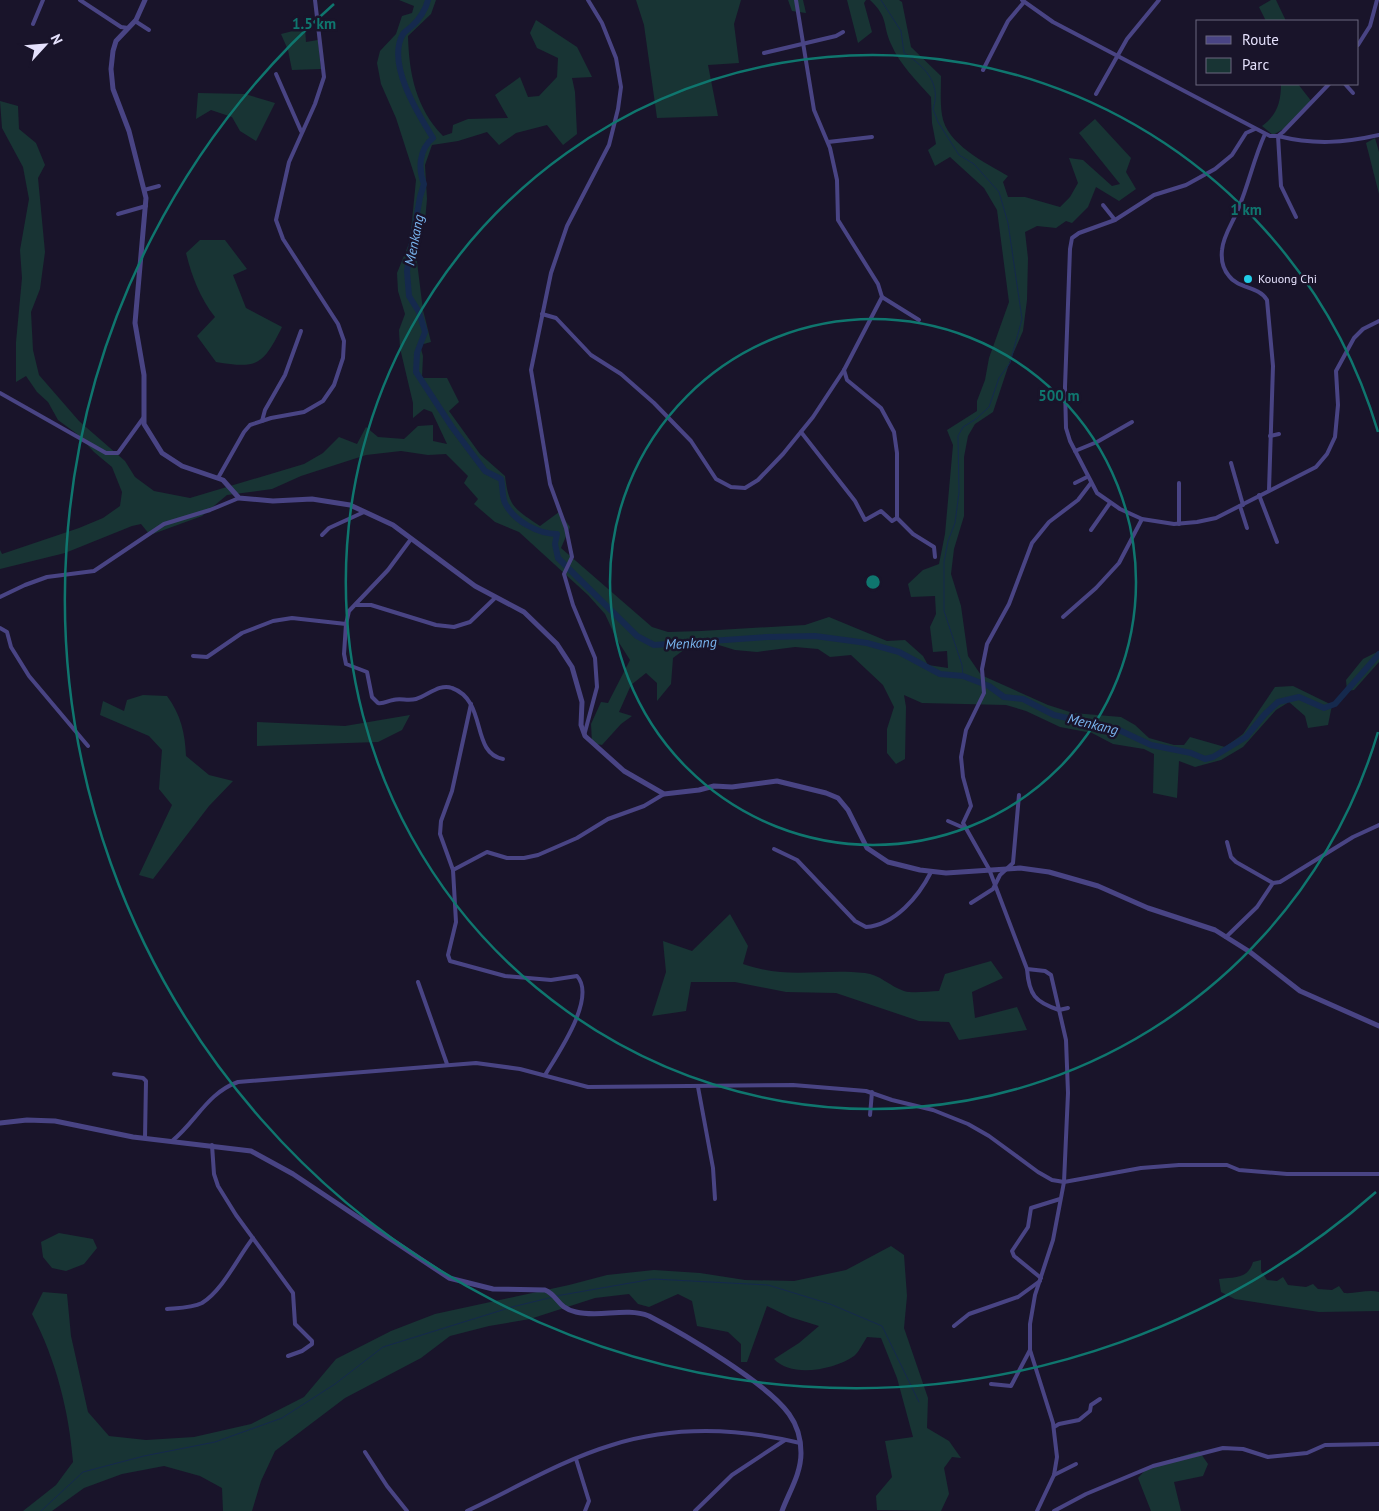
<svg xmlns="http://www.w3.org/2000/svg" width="1379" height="1511" font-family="'PT Sans',sans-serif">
<rect width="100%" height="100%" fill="#19142a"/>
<g fill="#183434">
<path d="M399,0H436L431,14L408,36C409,74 416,108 443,136L452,133L453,125L468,119L508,118L495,95L520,77L528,97L539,96L557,77L558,58L537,48L530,33L536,20L577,47L592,77L572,78L575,92L577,134L563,145L547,125L516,133L499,145L487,132L458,141L432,145L425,165L427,199L425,221L416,254L423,310L431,342L420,345L423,356L422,378H447L459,402L449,411L480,454L505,476C509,508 515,509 540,526L559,512L570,527L561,548L652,627L668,632L701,631L805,625L829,617L887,641L905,640L923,656L928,665L948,668L947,651L933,652L930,627L936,614L935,596L911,597L908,584L923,570L939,564L945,534L953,445L947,430L977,411V401L985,380L989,358L1009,302L997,210L984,188L950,157L935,166L928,150L936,144L932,123L931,97C917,81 900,65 891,44C882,24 889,18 870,0H899L902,2L911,47L941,76C941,89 940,102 942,115C946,144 986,163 1008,176L1003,182L1008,197H1025L1060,207L1070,197L1078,183L1069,158L1083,160L1112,186L1120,184L1079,133L1095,119L1131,158L1126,172L1136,189L1119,201L1096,187L1088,207L1072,223L1066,221L1056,228L1037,226L1025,232L1028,258L1027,300L1023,331L1010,361L993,412L975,424L968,436L964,457V516L954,549L951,574L961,606L968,656L981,675L1048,705L1073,713L1121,717L1135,725L1149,738L1174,745H1184L1190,737L1225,747L1243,734L1275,687L1293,686L1332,705L1328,725L1308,728L1305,716L1289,702L1276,710L1243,747L1221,760L1195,767L1179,761L1177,798L1153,793L1154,754L1144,749L1113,744L1092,733L1060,727L1026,711L1006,705L922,703L904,695L906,707L905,759L896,764L887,753V729L894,707L883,685L851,655L830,657L818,649L795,647L757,652L735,650L709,642L693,643L673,658L671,684L657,701V683L646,673L631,685L619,712L632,716L621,724L602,745L592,743L591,724L601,702L608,703L630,660L616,638L605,614L588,595L519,532L495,522L474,504L478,499L464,483L468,476L446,454L428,455L401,451L366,455L301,476L272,489L227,495L202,516L150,535L141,524L132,526L65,553L0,569V550L2,554L79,528L103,518L120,506L122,492L112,467L94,452L77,434L58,420L48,402L37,392L26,376L16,382V342L22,278L20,250L29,199L23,167L2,128L0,101L18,106L19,129L36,143L45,165L38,178L45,252L40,289L31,312L33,350L39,375L79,421L125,461L135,477L154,491L190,498L304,464L323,453L339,437L357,444L366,427L378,437L404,439L418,426L433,425V441L447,444L432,412L424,409L413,418V403L400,348L399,330L405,314L398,291L397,273L410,241L416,180L396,118L381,84L377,63L380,51L396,34L402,16L412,13L414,6Z"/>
<polygon points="636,0 741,0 734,24 739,63 708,65 718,116 657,118 644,25"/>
<polygon points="788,0 803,0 806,13 792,11"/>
<polygon points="847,0 866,0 864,3 872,32 858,43"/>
<polygon points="1271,0 1276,0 1286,21 1266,21 1259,7"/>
<polygon points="305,28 306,42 318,40 321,69 292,70 288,50 281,34"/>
<path d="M1281,84H1298L1312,102L1292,124L1273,135L1262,126C1277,115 1281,102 1281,84Z"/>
<polygon points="198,93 245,94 275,103 256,141 240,131 232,117 211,110 196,119"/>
<polygon points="1375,138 1379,152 1379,194 1366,143"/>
<path d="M200,240H225L247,269L233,275L246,308L282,327C263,365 258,369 216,362L197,336L215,317C200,298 192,277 186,253Z"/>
<polygon points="1379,651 1379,662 1354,690 1347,691 1346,680 1363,659"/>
<path d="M143,695L167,696C181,715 185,733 186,756L209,775L233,781L209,806L153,879L139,875L172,805L159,789L162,750L149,736L100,715L103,701L124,711L127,700Z"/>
<polygon points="410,715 402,730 378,742 257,746 257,722 345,726"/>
<path d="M730,914L748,946L743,964C789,980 820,968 865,973C879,974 891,987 904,991C914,994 928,991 939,991L945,974L991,961L1003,978L972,992L975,1018L1017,1007L1027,1030L959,1040L949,1022L919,1021L836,993L786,992L735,982H691L686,1011L652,1016L666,972L663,941L692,951Z"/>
<polygon points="59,1233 93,1239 97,1248 84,1264 66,1271 52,1268 43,1257 41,1242"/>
<path d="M891,1246L904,1255L907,1296L904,1328L928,1398L927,1428L949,1441L961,1458L952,1457L944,1468L949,1494L941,1511L877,1510L876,1496L892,1477L885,1441L913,1437L897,1378L881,1338L867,1337C863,1343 859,1352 854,1356C834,1370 791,1378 774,1359L799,1343L819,1326L790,1317L767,1306L747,1362H741V1344L728,1332L697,1326L692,1301L678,1294L649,1307L638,1304L629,1294L595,1298L530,1319L489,1326L450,1336L421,1358L345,1398L275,1451L261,1481L252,1511H223L222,1488L200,1476L164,1466L122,1474L84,1488L52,1511H23L56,1485L73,1462C69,1411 56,1360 32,1314L43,1292L67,1294L71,1336L88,1412L109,1436L146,1440L194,1437L251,1424L304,1397L336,1359L391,1331L435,1314L569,1285L607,1275L654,1270L700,1273L745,1280L794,1281L846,1270Z"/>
<path d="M1261,1260V1271L1267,1280L1277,1281L1283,1277L1288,1285L1306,1287L1313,1284L1318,1289L1332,1290L1339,1286L1344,1293C1355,1294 1369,1289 1379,1292V1311L1319,1312L1235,1299L1221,1292L1219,1279C1235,1277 1248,1279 1253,1262Z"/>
<polygon points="1199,1451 1208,1464 1203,1476 1174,1482 1181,1511 1151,1511 1138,1478 1149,1466"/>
</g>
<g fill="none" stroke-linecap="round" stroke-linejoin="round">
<g stroke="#15294d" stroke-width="1">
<path d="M881,0L901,31L904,53C924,66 942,83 933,109L938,122L959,155L974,164L999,192L1008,223L1022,319L1010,363L999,378L989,407L976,419L963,427L958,436L959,492L955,523L948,541L944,562V611L962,665L963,676"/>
<polyline points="556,1296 653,1279 768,1285 830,1304 882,1326 919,1402"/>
<polyline points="41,1511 83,1472 144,1456 215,1442 282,1418 335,1384 383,1347 512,1307 553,1297"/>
</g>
<path stroke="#15294d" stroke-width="6" d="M428,0C426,9 419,20 412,26C409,29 405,31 403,34C386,63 418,114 433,138C419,149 418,169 424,184L420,197L407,271L409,296L419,312L425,332L417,353L416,372L452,427L485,471L501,479C503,487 502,497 505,503C514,521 538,534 557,534L555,544L558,558L637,636L654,645L767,637L815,636L867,643L899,652L940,674L963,676L989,686L1004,697L1023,699L1054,715L1119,730L1151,745L1191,753L1205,759L1213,757L1246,737L1265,714L1278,702L1299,697L1324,708L1335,704L1379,654"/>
<g stroke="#494484" stroke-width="4">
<polyline points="80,0 121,27 128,28"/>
<polyline points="1022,0 1053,22 1270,136 1278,136 1283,132 1329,84"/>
<polyline points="135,21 149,30"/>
<polyline points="33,24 43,0"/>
<polyline points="1358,45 1370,26 1377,0"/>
<polyline points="764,53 836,36 843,32"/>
<polyline points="983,70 1008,21 1024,2"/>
<polyline points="276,74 301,131"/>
<polyline points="1345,84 1353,93"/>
<polyline points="1096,94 1127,39 1159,0"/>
<polyline points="1255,129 1246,133 1232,155 1215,169 1186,185 1154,195 1115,220 1079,233 1072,238 1070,249 1065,387 1066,428 1070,441 1097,493 1120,509 1142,519 1174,524 1197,522 1216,518 1316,467 1327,454 1335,437 1338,405 1336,371 1354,338 1363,329 1379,321"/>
<path d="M1265,134C1254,158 1249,183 1239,207C1234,221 1223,235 1222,250C1221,259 1223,269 1229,276C1238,289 1259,286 1267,300L1273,366L1269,490"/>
<polyline points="828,142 872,137"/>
<polyline points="144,190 159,186"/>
<polyline points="1103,205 1115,220"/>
<polyline points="118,214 146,206"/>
<path d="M1296,217L1281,186L1278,136C1314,145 1344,143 1379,135"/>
<polyline points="882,297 919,320"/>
<polyline points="542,314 556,318 591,355 621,374 654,403 691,441 716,479 731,487 745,488 758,480 783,454 813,417 844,370 882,297 878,284 838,220 837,180 830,148 814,110 796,0"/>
<polyline points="844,370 847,380 881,408 894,432 897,453 897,518 913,534 934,547 935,557"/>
<polyline points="0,393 106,453 118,453 144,417"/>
<polyline points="262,421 265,410 285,375 301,331"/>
<polyline points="801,432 855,501 865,520 881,511 892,521 897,518"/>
<polyline points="1270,436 1279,434"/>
<polyline points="1075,451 1097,442 1132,422"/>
<polyline points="1231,463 1243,505"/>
<polyline points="218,478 244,432 250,425 271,418 304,412 323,401 334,385 343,358 344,341 338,324 283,239 276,220 289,162 315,104 324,77 315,0"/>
<polyline points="1075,483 1087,477"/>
<polyline points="1179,483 1179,524"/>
<polyline points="1259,495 1277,542"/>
<polyline points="1240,506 1247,528"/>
<polyline points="1091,530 1110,503"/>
<polyline points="322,535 329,528 364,512"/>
<path d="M411,539L388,570L349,611L346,624L344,654L346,664L367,672L372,697L378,703C384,704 387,701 393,700C400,698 408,701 416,699C427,696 440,683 452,688C488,701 470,753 503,759"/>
<polyline points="0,597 25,585 47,577 94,571 164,524 210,510 239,498"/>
<polyline points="356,605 371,605 436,625 454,627 470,622 495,598"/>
<polyline points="1063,617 1096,588 1119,563 1142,519"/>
<polyline points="0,628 7,632 11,647 29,676 88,746"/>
<polyline points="193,656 207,657 242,633 273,621 292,618 346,624"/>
<polyline points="471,704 452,791 441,821 440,834 453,870 487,852 507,858 524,858 538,855 577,838 608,819 644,806 664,794"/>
<polyline points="585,732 597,687 595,658 573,605 564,574 572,557 566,528 550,484 531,370 551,273 567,226 609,145 618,109 621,87 616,58 602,23 588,0"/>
<polyline points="948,821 964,828"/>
<polyline points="1227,842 1231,857 1236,862 1273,883"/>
<path d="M774,849L797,860L855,921L866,927C895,925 919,896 931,872"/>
<path d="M453,870L456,922L448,955L450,961L505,976L551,980L577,976C597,998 557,1055 545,1075"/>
<polyline points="971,903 993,889 1000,875 1013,863 1019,795"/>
<polyline points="1226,937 1257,907 1273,883 1280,882 1353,837 1379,825"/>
<path d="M1027,969C1029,995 1035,1002 1059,1010L1068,1008"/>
<polyline points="418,982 447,1064"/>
<polyline points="114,1074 143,1078 146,1081 145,1138"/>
<polyline points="698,1087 713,1168 715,1199"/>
<polyline points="870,1115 872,1092"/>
<path d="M172,1141C196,1122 207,1093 238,1082L476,1063L520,1069L588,1087L793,1085L866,1091L892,1100L933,1110L968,1124L989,1136L1038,1172L1052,1180L1064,1182L1141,1168L1179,1165H1227L1239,1170L1287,1174H1379"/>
<polyline points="212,1145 214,1174 218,1186 236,1215 293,1293 295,1324 312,1341 312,1344 302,1351 288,1356"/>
<polyline points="1041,1278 1014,1256 1012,1251 1028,1227 1031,1208 1060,1199"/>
<path d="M167,1309C178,1308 192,1308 202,1303C223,1290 238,1257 253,1238"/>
<polyline points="954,1326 969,1314 1018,1297 1040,1281"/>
<polyline points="991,1384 1011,1386 1030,1350"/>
<polyline points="1054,1427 1059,1424 1079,1420 1090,1411 1091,1405 1100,1399"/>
<polyline points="365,1452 387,1486 407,1511"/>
<polyline points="576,1459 589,1501 585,1511"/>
<polyline points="1054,1475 1076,1464"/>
<path d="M467,1511C514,1489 562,1460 612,1445C673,1426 738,1428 800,1443"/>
<polyline points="695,1511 732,1475 785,1440"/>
<polyline points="1037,1511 1054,1475 1057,1457 1053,1423 1030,1350 1030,1324 1035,1295 1053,1240 1064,1182 1068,1093 1066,1040 1051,975 1045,971 1027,969 989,869 963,823 971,806 963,777 961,757 966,730 984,693 982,669 987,644 1009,604 1032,543 1049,522 1078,500 1091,483"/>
<polyline points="1054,1511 1086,1494 1153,1466 1223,1448 1243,1449 1268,1457 1307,1453 1325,1445 1379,1444"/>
</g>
<g stroke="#494484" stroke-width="5">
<polyline points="145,0 136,20 116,41 113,51 111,69 113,89 129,131 146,198 135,323 144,375 144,424 162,453 182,466 223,480 239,498 273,501 312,499 350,505 393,525 475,586 524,612 557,644 572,667 582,702 581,725 585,736 624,771 664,794 699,790 714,786 732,787 777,781 826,793 838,798 848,810 867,848 888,862 920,870 946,873 1020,868 1049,872 1098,886 1148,908 1215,930 1250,952 1300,991 1379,1026"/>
<path d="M0,1123L27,1120L55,1121L133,1137L251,1151L293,1174L449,1278L493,1289L545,1290C558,1295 557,1308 576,1312C600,1318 625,1307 649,1316C684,1334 767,1383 789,1414C797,1425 801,1440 801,1453C801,1474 789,1492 782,1511"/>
</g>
</g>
<g fill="none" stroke="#0f766e" stroke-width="2.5">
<circle cx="873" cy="582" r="263"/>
<path d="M1378 732A527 527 0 1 1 1378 432"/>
<path d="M1376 1192A790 790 0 0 1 334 4"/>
</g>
<circle fill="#21cde8" stroke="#19142a" stroke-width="2" cx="1248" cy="279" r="5"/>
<g text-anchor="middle" stroke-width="5" stroke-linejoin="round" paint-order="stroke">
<g font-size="12" fill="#e5e1fc" stroke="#19142a" text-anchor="start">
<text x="1258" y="283">Kouong Chi</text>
</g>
<g font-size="14" font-style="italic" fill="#7ab6f1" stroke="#19142a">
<text transform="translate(414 240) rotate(-79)" y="5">Menkang</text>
<text transform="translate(691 643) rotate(-3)" y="5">Menkang</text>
<text transform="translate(1093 724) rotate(14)" y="5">Menkang</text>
</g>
</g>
<circle cx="873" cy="582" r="8" fill="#0f766e" stroke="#19142a" stroke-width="2.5"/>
<g font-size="15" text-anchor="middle" font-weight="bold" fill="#0f766e" stroke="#19142a" stroke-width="5" stroke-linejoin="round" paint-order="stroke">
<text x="314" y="29">1.5 km</text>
<text x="1246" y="215">1 km</text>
<text x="1059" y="401">500 m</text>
</g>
<rect x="1196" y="20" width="162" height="65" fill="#19142a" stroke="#6b667e"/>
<rect x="1206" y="36" width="25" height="8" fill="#494484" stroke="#6b667e"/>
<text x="1242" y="45" font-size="15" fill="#e5e1fc">Route</text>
<rect x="1206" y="58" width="25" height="15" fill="#183434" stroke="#6b667e"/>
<text x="1242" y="70" font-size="15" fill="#e5e1fc">Parc</text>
<g transform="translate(45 45) rotate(64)" stroke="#19142a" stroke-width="4" paint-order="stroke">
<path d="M0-4L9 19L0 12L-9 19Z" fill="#e5e1fc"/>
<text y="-8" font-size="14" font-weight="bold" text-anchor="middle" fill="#e5e1fc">N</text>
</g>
</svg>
